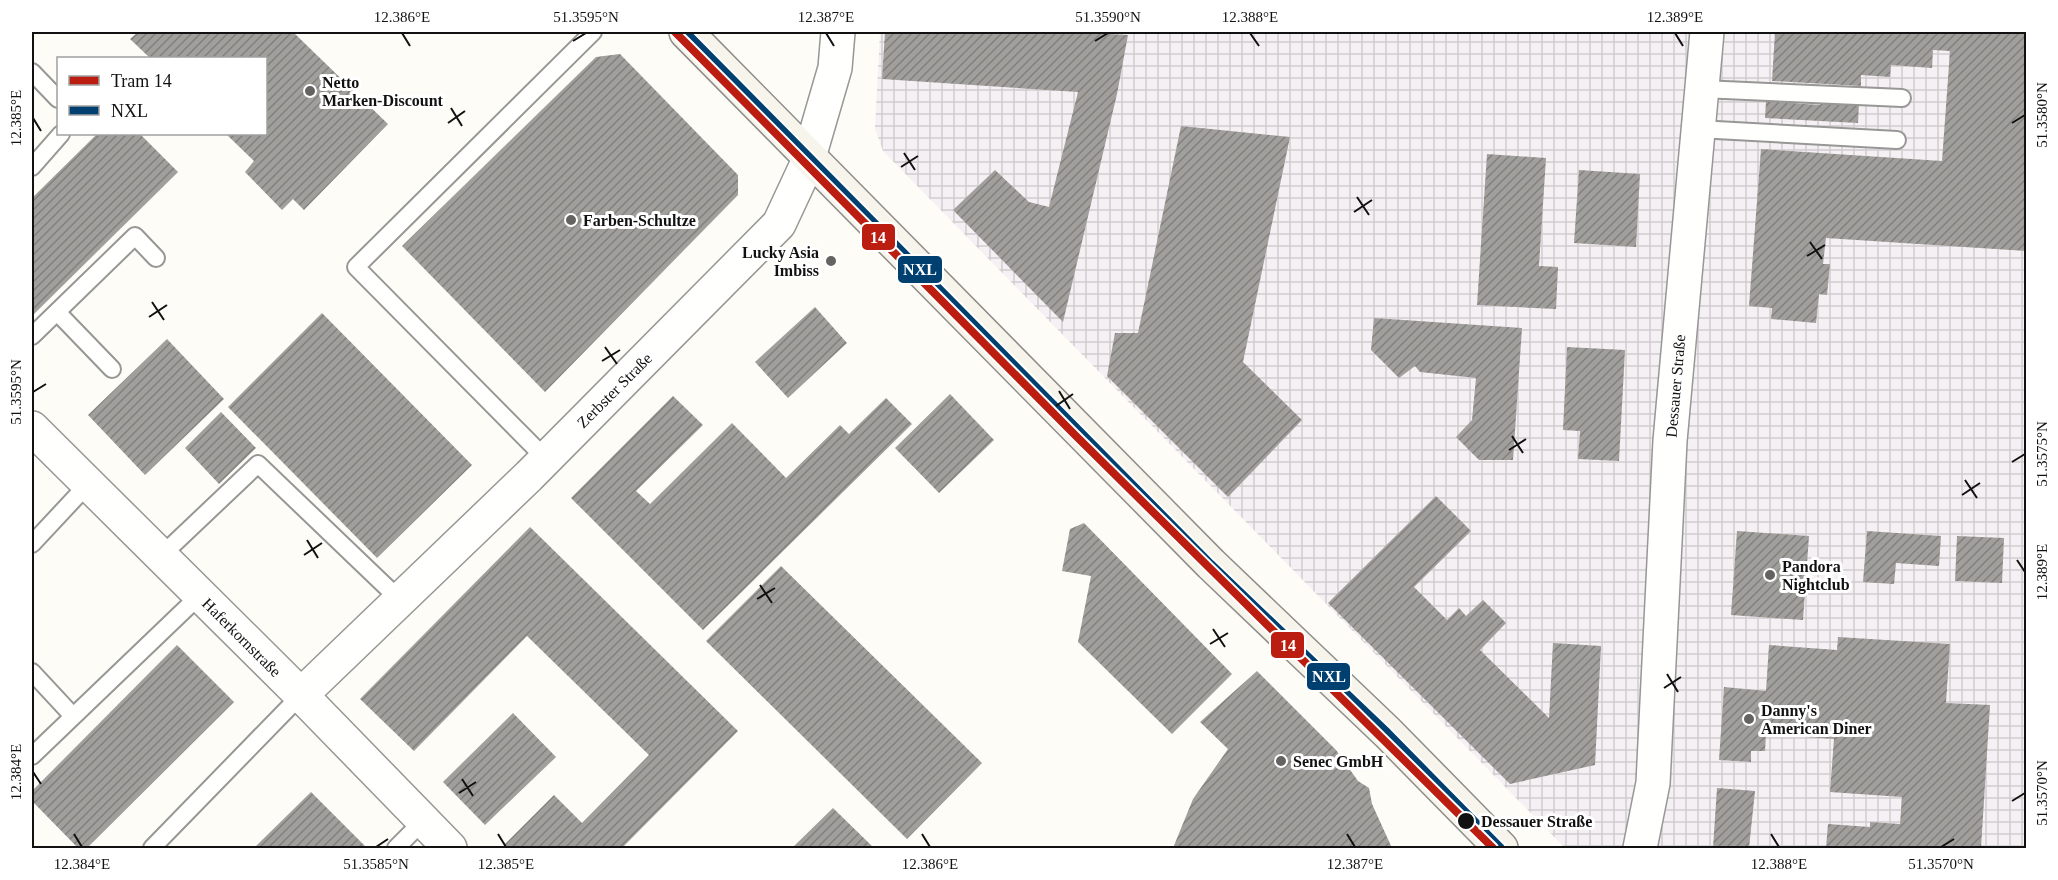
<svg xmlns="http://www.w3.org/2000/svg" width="2058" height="880" font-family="'Times New Roman',serif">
<defs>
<pattern id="industrial-grid" width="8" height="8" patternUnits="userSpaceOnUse" patternTransform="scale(1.5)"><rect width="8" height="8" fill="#f5f0f3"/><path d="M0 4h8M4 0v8" fill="none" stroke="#d1cdcf"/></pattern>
<pattern id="building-hatch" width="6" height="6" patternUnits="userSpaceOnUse" patternTransform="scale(1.5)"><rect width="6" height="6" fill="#a19f9c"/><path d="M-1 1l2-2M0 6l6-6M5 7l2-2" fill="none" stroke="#82807e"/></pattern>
</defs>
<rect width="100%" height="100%" fill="#fdfcf7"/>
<polygon fill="url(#industrial-grid)" points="880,32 2026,32 2026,848 1565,848 883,151 875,128"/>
<g fill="url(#building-hatch)">
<polygon points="138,32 293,32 388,124 304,210 293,199 282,210 245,172 254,161 226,134 266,134 266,58 150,58 130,39"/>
<polygon points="885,32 1075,32 1128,35 1117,94 1063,322 953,210 995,170 1029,202 1049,207 1078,92 882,79"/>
<polygon points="1775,32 2026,32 2026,251 1826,238 1823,264 1830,264 1827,295 1819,294 1816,323 1771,319 1772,308 1749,306 1761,149 1942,161 1950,51 1933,50 1932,68 1891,65 1890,77 1861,75 1861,86 1772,81"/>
<polygon points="620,54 738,175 738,195 545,392 402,246 596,57"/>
<polygon points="1766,101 1820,105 1819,101 1859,103 1858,123 1765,118"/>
<polygon points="1181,126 1290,137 1243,362 1302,420 1228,497 1107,376 1115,333 1138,333"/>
<polygon points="97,134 140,134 178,172 32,316 32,198"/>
<polygon points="1487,154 1546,158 1539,266 1558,267 1556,309 1477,305"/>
<polygon points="1579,170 1640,174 1636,247 1574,243"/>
<polygon points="815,307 847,343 788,398 755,362"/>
<polygon points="322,313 472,465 377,558 228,407"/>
<polygon points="1374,318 1522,328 1513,460 1479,460 1456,437 1472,420 1476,378 1420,372 1415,366 1399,378 1371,350"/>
<polygon points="167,339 224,399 145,475 88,415"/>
<polygon points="1567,347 1625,350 1619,461 1578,459 1580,431 1563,430"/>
<polygon points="950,394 994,440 939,493 895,448"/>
<polygon points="673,396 703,425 636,491 650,504 732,423 786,478 840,425 849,434 886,398 912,424 703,630 571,498"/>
<polygon points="221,412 256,448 219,484 185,448"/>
<polygon points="1436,496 1471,531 1414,587 1447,620 1459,608 1466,616 1483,600 1506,623 1480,650 1549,718 1553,643 1601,646 1595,765 1510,784 1328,603"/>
<polygon points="1084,523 1232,674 1172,734 1078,642 1091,576 1062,571 1070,529"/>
<polygon points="530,527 738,731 622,848 508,848 504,845 554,795 582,823 649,755 527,636 414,751 360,699"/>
<polygon points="1737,531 1809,536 1803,620 1731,615"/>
<polygon points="1867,531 1941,536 1939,566 1896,563 1894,584 1863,582"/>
<polygon points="1957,536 2004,538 2002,583 1955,581"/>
<polygon points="781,566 982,763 907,839 706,641"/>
<polygon points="1838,637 1950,644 1946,703 1990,705 1981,848 1826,848 1828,824 1870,827 1870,822 1900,824 1902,797 1830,792 1834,739 1766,734 1765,751 1751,751 1751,762 1719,760 1724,687 1766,691 1769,645 1837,650"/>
<polygon points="177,645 234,702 87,848 78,848 32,801 32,791"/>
<polygon points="1257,671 1336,750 1358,781 1369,788 1372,804 1392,848 1173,848 1193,799 1228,749 1200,722"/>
<polygon points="513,713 556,757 485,825 443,782"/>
<polygon points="1717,788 1755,791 1749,848 1713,848"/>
<polygon points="311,792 365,846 362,848 254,848"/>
<polygon points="833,808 874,848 792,848"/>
</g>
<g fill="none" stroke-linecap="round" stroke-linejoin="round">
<defs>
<g id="lane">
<polyline points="32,72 58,99"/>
<polyline points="1702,89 1902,98"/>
<polyline points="1698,129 1897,140"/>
<polyline points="32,167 61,134"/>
<polyline points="57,312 112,369"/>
<polyline points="32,336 135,236 156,258"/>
<polyline points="546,459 356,267 593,32"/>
<polyline points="32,544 88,484"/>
<polyline points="161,556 258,464 400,600"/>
<polyline points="32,672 72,715"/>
<polyline points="32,756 200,595"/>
<polyline points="152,848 301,695"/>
<polyline points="396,848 423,821"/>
</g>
<g id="street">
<polyline points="32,428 301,695 450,848"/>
<polyline points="301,695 529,476 779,224 807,164 835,68 838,32"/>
<polyline points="1640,848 1653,783 1670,441 1707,32"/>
</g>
<polyline id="secondary" points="686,32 1211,564 1388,733 1501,848"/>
</defs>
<use href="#lane" stroke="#979795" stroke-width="20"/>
<use href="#street" stroke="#979795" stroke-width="36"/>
<use href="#secondary" stroke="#8e8d8b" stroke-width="36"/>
<use href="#lane" stroke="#fffffe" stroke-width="16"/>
<use href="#street" stroke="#fffffe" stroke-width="33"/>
<use href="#secondary" stroke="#f6f4eb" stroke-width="33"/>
<defs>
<polyline id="bus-1" points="686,32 1211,564 1388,733 1501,848"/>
</defs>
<use href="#bus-1" stroke="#fff" stroke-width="12"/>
<use href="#bus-1" stroke="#004071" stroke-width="8"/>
<defs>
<polyline id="tram-1" points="675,32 1076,436 1493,848"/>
</defs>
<use href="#tram-1" stroke="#fff" stroke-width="12"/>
<use href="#tram-1" stroke="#bb1e10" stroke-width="8"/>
</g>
<path fill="none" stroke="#111" stroke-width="2" d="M402,33L410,46M826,33L834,46M1250,33L1259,46M1675,33L1683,46M573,41L586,33M1095,41L1108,33M451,108L462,126M33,118L41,131M448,123L465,111M2012,123L2025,115M904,153L915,170M901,167L918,156M1357,197L1369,215M1354,212L1372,200M1810,242L1822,259M1807,256L1825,245M152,302L164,320M149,317L167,305M605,347L617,364M602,361L620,350M1059,391L1070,409M33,392L46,384M1056,406L1073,394M1512,436L1523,453M1509,450L1526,439M2012,462L2025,454M1965,480L1977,498M1962,495L1980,483M307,540L318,558M304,555L322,543M2017,560L2025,572M760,585L772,603M757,599L775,588M1213,629L1225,647M1210,644L1228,633M1667,674L1678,692M1664,688L1681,677M33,772L41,784M462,779L473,796M459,793L476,782M2012,801L2025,793M74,834L82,847M498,834L506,847M922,834L930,847M1347,834L1355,847M1771,834L1779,847M376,847L388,839M1941,847L1954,839"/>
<g fill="#646362" stroke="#fff" stroke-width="2">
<circle cx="310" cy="91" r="6"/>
<circle cx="571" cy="220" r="6"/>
<circle cx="831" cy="261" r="6"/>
<circle cx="1770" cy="575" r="6"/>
<circle cx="1749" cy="719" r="6"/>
<circle cx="1281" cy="761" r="6"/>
</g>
<circle fill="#111" stroke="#fff" stroke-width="2" cx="1466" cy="821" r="9"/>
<g text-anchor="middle" stroke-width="6" stroke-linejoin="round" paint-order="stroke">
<g font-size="16" font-weight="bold" fill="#111" stroke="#fff" text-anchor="start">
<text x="322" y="88">Netto<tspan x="322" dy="18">Marken-Discount</tspan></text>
<text x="583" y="226">Farben-Schultze</text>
<text x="819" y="258" text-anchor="end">Lucky Asia<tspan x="819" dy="18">Imbiss</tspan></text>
<text x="1782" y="572">Pandora<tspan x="1782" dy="18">Nightclub</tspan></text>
<text x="1761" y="716">Danny's<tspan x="1761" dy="18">American Diner</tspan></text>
<text x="1293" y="767">Senec GmbH</text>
</g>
<g font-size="16" fill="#111" stroke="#fff">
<text transform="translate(1675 386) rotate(-85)" y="6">Dessauer Straße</text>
<text transform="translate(614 390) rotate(-45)" y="6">Zerbster Straße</text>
<text transform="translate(242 637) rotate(45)" y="6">Haferkornstraße</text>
</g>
<g font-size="16" font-weight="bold" fill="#111" stroke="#fff" text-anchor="start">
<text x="1481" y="827">Dessauer Straße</text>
</g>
</g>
<g stroke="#fff" stroke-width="2">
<rect x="861" y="223" width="35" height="28" rx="6" fill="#bb1e10"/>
<rect x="897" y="255" width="46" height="29" rx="6" fill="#004071"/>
<rect x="1270" y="631" width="35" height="28" rx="6" fill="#bb1e10"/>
<rect x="1306" y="662" width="45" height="29" rx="6" fill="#004071"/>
</g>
<g font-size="16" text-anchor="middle" font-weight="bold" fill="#fff">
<text x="878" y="243">14</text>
<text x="920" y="275">NXL</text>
<text x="1288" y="651">14</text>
<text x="1329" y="682">NXL</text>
</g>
<rect width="2058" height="880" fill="none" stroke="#ffffff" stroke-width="66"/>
<rect x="57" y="57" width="210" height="78" fill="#ffffff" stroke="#a0a0a0" stroke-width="1.5"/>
<rect x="69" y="76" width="30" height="9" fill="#bb1e10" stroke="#a0a0a0" stroke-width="1.5"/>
<text x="111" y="87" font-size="18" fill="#111111">Tram 14</text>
<rect x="69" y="106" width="30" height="9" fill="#004071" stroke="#a0a0a0" stroke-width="1.5"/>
<text x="111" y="117" font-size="18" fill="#111111">NXL</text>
<rect x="33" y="33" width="1992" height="814" fill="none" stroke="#111" stroke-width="2"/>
<g font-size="15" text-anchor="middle" fill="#111">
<text x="402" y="22">12.386°E</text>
<text x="586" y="22">51.3595°N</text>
<text x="826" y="22">12.387°E</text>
<text x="1108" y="22">51.3590°N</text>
<text x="1250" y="22">12.388°E</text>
<text x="1675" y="22">12.389°E</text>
<text transform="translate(2042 115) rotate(-90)" y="5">51.3580°N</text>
<text transform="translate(16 118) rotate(-90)" y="5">12.385°E</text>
<text transform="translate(16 392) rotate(-90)" y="5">51.3595°N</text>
<text transform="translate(2042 454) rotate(-90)" y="5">51.3575°N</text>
<text transform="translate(2042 572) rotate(-90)" y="5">12.389°E</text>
<text transform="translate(16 772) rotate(-90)" y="5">12.384°E</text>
<text transform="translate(2042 793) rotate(-90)" y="5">51.3570°N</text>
<text x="82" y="869">12.384°E</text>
<text x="376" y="869">51.3585°N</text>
<text x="506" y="869">12.385°E</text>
<text x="930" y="869">12.386°E</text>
<text x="1355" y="869">12.387°E</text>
<text x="1779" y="869">12.388°E</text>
<text x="1941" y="869">51.3570°N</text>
</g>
</svg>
